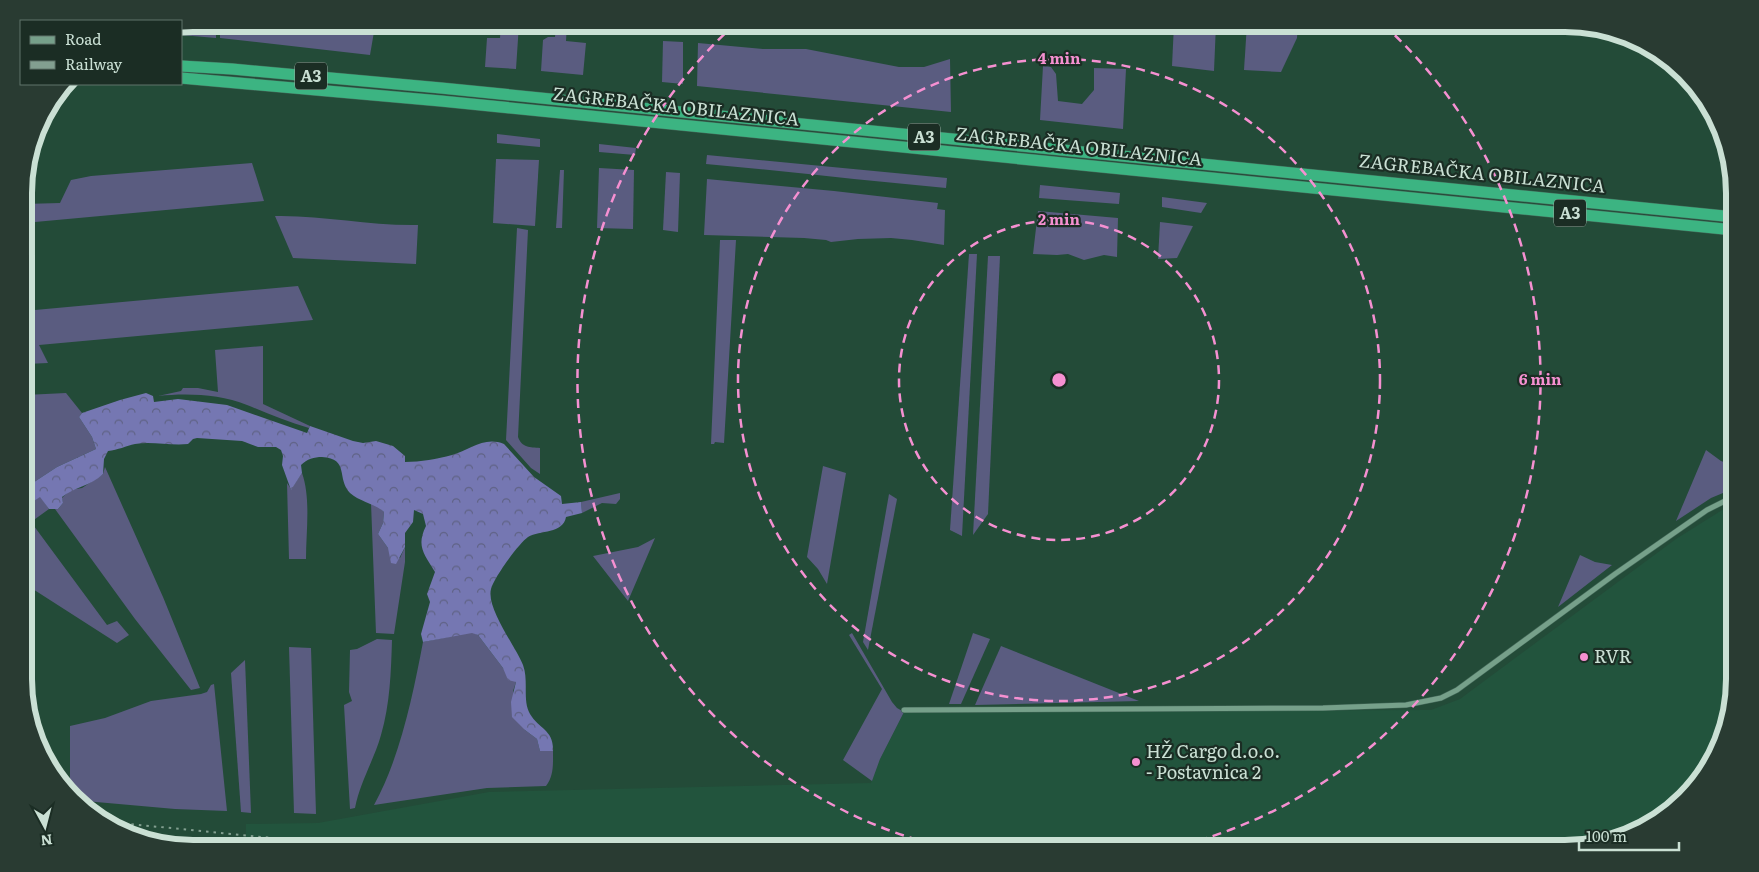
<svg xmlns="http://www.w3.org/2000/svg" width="1759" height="872" font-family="Literata,serif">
<defs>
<pattern id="forest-crowns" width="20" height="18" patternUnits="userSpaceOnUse" patternTransform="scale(1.25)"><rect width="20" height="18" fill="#7577b2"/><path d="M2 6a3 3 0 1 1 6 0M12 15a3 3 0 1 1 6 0" fill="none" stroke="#5f6284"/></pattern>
</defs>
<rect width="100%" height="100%" fill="#234b38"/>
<polygon fill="#22543d" points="1735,502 1735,678 1718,753 1660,819 1576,848 246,848 246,824 318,823 489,792 871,783 880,759 904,712 1431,710 1460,699 1676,539"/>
<g fill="#5a5c80">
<polygon points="194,24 216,24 216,38 181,35 181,26"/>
<polygon points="375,24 404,24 403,28 375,26 370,55 220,38 220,25 375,26"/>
<polygon points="459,24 485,24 485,33 458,31"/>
<polygon points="501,24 519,24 516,69 485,67 487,38 500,38"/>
<polygon points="556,24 567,24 566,41 586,43 583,75 541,71 543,40 548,37 555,37"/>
<polygon points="1174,24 1216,24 1214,71 1172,66"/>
<polygon points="1247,24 1298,24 1297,38 1281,72 1244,70"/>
<polygon points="663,41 683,42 683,84 662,82"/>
<polygon points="698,43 763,49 806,49 899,67 924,67 950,59 951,112 697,86"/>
<polygon points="1043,66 1051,67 1056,74 1058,101 1082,104 1094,90 1094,68 1126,69 1123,129 1040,120"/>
<polygon points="497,134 540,139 540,147 497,143"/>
<polygon points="599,144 636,148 635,155 599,152"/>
<path d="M707,155L947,178L946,188C866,181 786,171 706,164Z"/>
<polygon points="496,159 539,160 535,226 493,223"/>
<polygon points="252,163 264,201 24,223 24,204 60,203 71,180 91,176"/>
<polygon points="599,168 634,170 633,229 597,228"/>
<polygon points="560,170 564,170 562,228 556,228"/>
<polygon points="666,172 680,173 678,232 663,230"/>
<polygon points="707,179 834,191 938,203 937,209 945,210 944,245 912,240 891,238 858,239 831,242 826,240 804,238 704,235"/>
<polygon points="1040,185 1120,193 1119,204 1039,198"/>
<polygon points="1162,197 1207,203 1201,213 1162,207"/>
<polygon points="1038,211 1118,218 1117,257 1104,255 1084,260 1068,254 1057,255 1033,254"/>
<path d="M275,216C323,215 370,226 418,225L416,264L293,258Z"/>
<polygon points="1160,222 1193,226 1177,258 1158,259"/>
<path d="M517,228L528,230L518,437C522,448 530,447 540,448V474L531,468L506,440Z"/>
<polygon points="720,240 736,240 724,443 715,442 714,444 711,444"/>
<polygon points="969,254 977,254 962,536 950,530"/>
<polygon points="988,256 1000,256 988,514 973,535"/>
<polygon points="298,286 313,320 39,345 48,363 25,364 24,311"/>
<path d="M263,346V404L310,426L309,428C287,422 267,413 247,405C219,394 187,393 158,396L181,391L183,388H198L218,392L215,350Z"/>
<polygon points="66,393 82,413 79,417 92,437 96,449 57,467 25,488 25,395"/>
<polygon points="1706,450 1721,461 1735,466 1735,488 1711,498 1676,521"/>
<polygon points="823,466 846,473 827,584 818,569 807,557"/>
<polygon points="105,467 163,597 200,688 191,690 135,619 55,509 58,509 63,503 62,498 70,490 82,488 103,474"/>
<path d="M302,473C311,499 306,531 306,559H289L287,483L291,489Z"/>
<polygon points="620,493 620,499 616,504 602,503 582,513 581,502"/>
<polygon points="889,494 897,499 868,650 863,642"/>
<polygon points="40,496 49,509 31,522 107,625 117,621 129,635 117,643 25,584 25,530 31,521 34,501"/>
<polygon points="371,503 378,506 384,512 383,523 378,534 388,548 400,558 405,547 405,562 394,634 376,633"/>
<polygon points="655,538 628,601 593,556 638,547"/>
<polygon points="1580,555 1595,562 1612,565 1558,607"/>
<path d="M472,632L478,635L503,668L516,682L513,691L525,730L537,739L540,751H553C553,763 554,776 546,786L487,788L374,805C400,758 413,695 423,642Z"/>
<polygon points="852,633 892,702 897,708 904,712 880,759 872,781 843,760 882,689 849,635"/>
<polygon points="973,633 990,639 961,704 949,704"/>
<path d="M377,639L392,640C391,672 390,704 381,735C374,760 360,782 355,808L350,809L344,705L352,701L349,692L350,650L357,649Z"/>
<polygon points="1001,646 1139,701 975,705"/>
<polygon points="289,647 311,648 316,814 294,813"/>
<polygon points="245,660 251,813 241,812 231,673"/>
<polygon points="214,684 227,811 175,809 85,801 66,788 70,787 70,726 105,718 151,701 201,694 207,692 211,685"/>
</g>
<path fill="url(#forest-crowns)" d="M146,393L153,396L154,402L178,399L227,405L307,433L310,426L353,441L363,443L376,441L393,446L405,456V462C421,462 437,459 452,455C470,450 484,436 504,444L534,477L561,496L562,504L581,502L582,513L566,517C563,534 540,530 528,537C519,543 493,579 491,589C486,608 516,647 523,665C529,681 522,700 530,714C539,729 554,730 553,751H540L537,739L525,730L512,717L511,702L516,682L508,680L503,668L478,635L472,633L423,642L421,634L430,602L427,594L435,572C424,554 416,546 426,526L423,514L414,510L413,522L405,533V547L396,564L391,563L388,548L378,534L383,523L384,512C374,503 360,502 350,493C336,478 350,459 322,457C314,457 307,459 301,465L302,473L291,490L282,465L283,456L281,450L276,447H258L242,441L197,438L193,439L188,444C171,446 152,441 135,444C126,446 118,450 108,451L104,459L103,474C91,486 74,487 62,497L63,503L58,509H49L40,497L34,501L31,521L25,530V488L57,467L96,449L92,437L79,417L82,413L120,400Z"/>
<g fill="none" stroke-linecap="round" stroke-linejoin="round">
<defs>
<polyline id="minor" points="904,710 1323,708 1406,705 1441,698 1457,690 1615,574 1707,510 1735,496"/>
<g id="motorway">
<polyline points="181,66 232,69 441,88 1734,217"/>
<polyline points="181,78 441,101 1734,230"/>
</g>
</defs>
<use href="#minor" stroke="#446859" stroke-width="6"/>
<use href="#motorway" stroke="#446859" stroke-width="12"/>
<use href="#minor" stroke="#76a08a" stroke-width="5"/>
<use href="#motorway" stroke="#3cb482" stroke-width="11"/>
<g stroke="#829f90" stroke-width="2" stroke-dasharray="2.5 5" stroke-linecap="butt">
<polyline points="109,822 313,842"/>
<polyline points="306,842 376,848"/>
<polyline points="173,843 256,843"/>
<polyline points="248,847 298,847"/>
<polyline points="913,848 1268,845 1305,848"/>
</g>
</g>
<g fill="none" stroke="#f590d1" stroke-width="2.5" stroke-dasharray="9 6">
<circle cx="1059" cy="380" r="160"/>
<circle cx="1059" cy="380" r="321"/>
<path d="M947 848A481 481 0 0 1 734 25M1384 25A481 481 0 0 1 1171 848"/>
</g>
<g fill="#f590d1" stroke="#1b2d24" stroke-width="2">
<circle cx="1584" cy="657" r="5"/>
<circle cx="1136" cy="762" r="5"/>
</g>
<g text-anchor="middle" stroke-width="4.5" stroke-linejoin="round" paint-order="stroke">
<g fill="#1b2d24" stroke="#96aa9f" stroke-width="1">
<rect x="295" y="62.5" width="32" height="27" rx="4"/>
<rect x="908" y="123.5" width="32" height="27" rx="4"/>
<rect x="1554" y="199.5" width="32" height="27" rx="4"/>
</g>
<g font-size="16" font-weight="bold" fill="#cae0d4">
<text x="311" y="82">A3</text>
<text x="924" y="143">A3</text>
<text x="1570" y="219">A3</text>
</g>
<g font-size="18" fill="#cae0d4" stroke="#1b2d24">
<text transform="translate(676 107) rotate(6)" y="6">ZAGREBAČKA OBILAZNICA</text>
<text transform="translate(1079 147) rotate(6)" y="6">ZAGREBAČKA OBILAZNICA</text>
<text transform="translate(1482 174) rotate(6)" y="6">ZAGREBAČKA OBILAZNICA</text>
</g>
<g font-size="18" fill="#cae0d4" stroke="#1b2d24" text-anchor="start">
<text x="1594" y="663">RVR</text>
<text x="1146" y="758">HŽ Cargo d.o.o.<tspan x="1146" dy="21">- Postavnica 2</tspan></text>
</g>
</g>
<path d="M0 0H1759V872H0ZM193 32H1565A161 161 0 0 1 1726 193V679A161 161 0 0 1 1565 840H193A161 161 0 0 1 32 679V193A161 161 0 0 1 193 32Z" fill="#293b32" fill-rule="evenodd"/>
<path fill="none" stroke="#cae0d4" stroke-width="6" d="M193 32H1565A161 161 0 0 1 1726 193V679A161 161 0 0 1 1565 840H193A161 161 0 0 1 32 679V193A161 161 0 0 1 193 32Z"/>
<circle cx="1059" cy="380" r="8" fill="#f590d1" stroke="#1b2d24" stroke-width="2.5"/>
<g font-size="15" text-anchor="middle" font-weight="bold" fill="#f590d1" stroke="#1b2d24" stroke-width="4.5" stroke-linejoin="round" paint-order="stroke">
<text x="1059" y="64">4 min</text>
<text x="1059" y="225">2 min</text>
<text x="1540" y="385">6 min</text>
</g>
<rect x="20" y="20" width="162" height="65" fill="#1b2d24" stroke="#61756a"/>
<rect x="30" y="36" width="25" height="8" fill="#76a08a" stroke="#61756a"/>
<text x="65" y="45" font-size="15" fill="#cae0d4">Road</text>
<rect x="30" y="61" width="25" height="8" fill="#829f90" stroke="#61756a"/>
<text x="65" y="70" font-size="15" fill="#cae0d4">Railway</text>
<g transform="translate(45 827) rotate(173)" stroke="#1b2d24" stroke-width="4" paint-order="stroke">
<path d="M0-4L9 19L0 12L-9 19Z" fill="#cae0d4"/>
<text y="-8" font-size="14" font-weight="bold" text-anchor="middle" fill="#cae0d4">N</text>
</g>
<path d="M1579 842v8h100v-8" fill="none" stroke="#cae0d4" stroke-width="2.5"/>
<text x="1586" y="842" font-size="15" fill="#cae0d4" stroke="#1b2d24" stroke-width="4" paint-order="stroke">100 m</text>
</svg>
